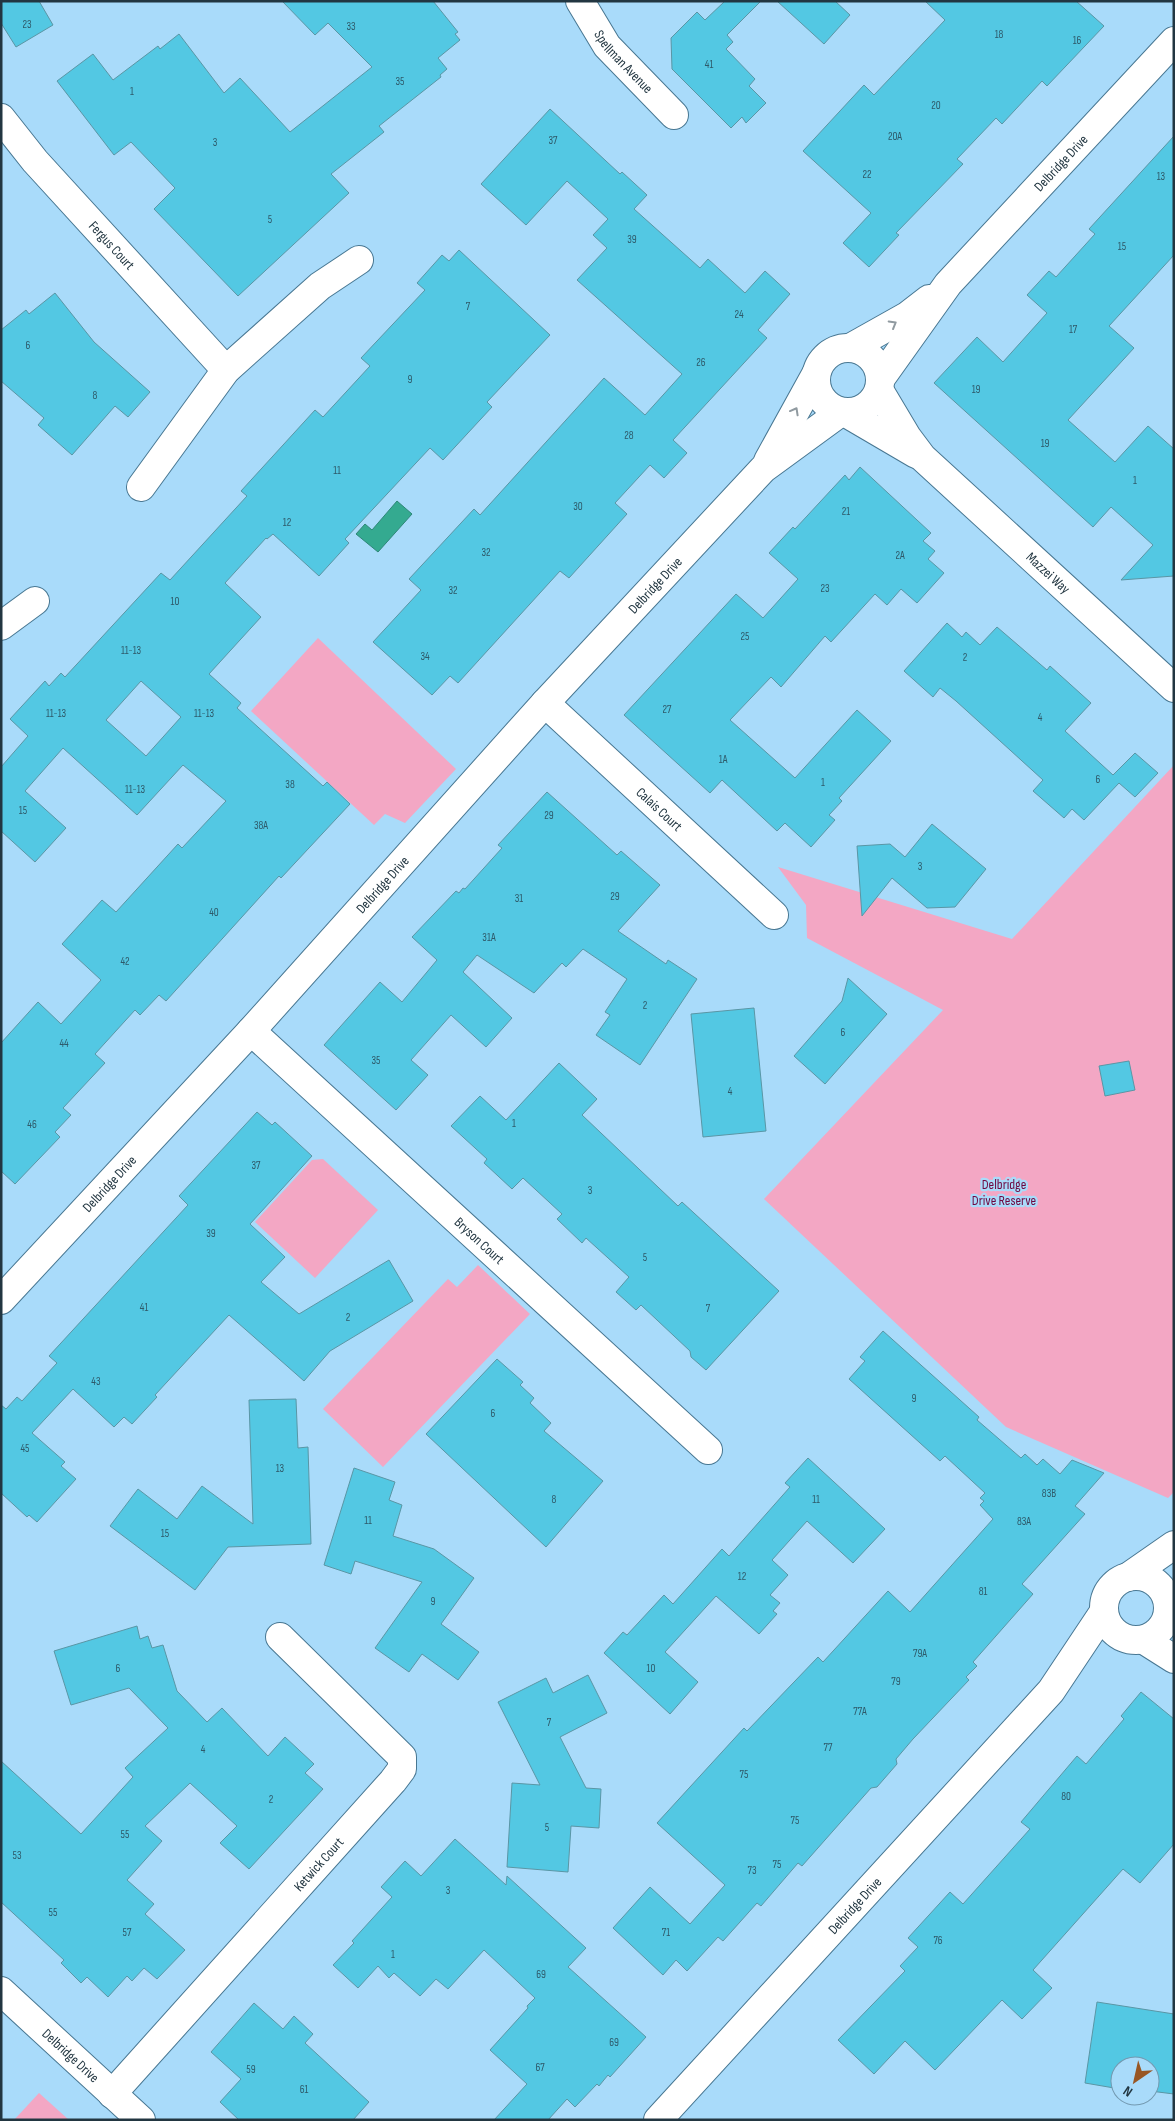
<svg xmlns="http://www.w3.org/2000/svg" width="1175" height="2121" font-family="'Sofia Sans Condensed',sans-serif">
<rect width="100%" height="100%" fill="#a9dbfa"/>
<g fill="#f3a7c4">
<polygon points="318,638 456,769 405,823 385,814 374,825 251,711"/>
<polygon points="1174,765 1174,1492 1168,1498 1006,1427 764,1199 943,1010 807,938 806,905 778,867 1012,939"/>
<polygon points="323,1159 378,1210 315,1278 255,1222 312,1160"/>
<polygon points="478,1265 530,1314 383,1467 323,1409 448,1279 457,1287"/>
<polygon points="39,2093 69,2120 14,2120"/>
</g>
<polygon fill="#34aa90" stroke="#2f8778" points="397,501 412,514 378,552 356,534 365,524 372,530"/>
<g fill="#53c8e3" stroke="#5a96a5" fill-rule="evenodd">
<polygon points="1,1 39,1 53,25 16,47 1,23"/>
<polygon points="282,1 433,1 458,32 455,34 460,40 438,58 447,69 440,75 441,77 379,126 384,132 331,174 349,193 238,296 154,209 175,188 131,142 114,155 57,81 93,54 113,80 158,46 160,49 179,34 224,93 240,78 290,132 372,67 328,23 315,35"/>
<polygon points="725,1 761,1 727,35 733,42 726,49 755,79 749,86 766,103 746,123 742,117 731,128 672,69 671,38 697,12 705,20"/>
<polygon points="777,1 835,1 850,15 824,44"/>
<polygon points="925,1 1076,1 1104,26 1047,86 1042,81 1002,124 996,118 957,159 963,164 896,233 899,235 869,267 843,243 871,213 803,151 864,85 874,95 945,20"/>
<polygon points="550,109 620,174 622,172 647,195 634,209 700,268 708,259 745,293 765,271 790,294 758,330 767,338 673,440 687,453 664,478 650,465 615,503 627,514 569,578 560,571 458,683 450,676 432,695 373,642 421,590 409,579 474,509 480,515 604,378 645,415 682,374 577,280 607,248 593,235 608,219 567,181 526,225 481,184"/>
<polygon points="1174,136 1174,255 1109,326 1134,348 1068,420 1115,462 1148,426 1174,449 1174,576 1121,580 1153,545 1111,507 1093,527 934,383 977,337 1003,362 1047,313 1027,295 1049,271 1056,277 1095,234 1089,229"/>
<path d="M459,250L550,335L487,402L492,407L443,460L430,448L345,539L349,543L319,576L273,534L267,539L266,538L225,583L261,617L209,674L241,703L237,708L323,786L327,782L350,804L281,878L279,876L166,1001L159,995L140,1015L135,1010L95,1054L105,1063L63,1108L71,1115L55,1132L60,1137L15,1184L1,1171V1043L38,1002L61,1024L101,980L62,944L102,900L116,912L178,844L182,848L226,801L183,765L137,815L63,748L25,791L66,828L35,862L1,831V767L28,736L10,719L45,681L49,686L61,673L65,677L161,573L170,580L247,496L241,491L315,410L323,417L370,366L361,358L425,290L417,283L442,255L449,261ZM141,681L181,717L146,756L106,720Z"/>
<polygon points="55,293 94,342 150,392 128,417 115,406 72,455 38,425 44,418 1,381 1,330 26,310 29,314"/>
<polygon points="860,467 931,533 923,541 935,551 928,559 944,573 917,603 901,589 887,605 875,594 831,642 825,636 781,687 771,677 730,720 795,778 857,710 891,741 839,798 842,801 829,815 835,820 811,847 785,823 777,831 722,780 710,793 624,715 736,594 763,618 798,579 769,553 793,527 795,529 845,475 849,480"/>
<polygon points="947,623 962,637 966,632 980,645 997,627 1047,670 1050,666 1091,703 1065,731 1113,775 1135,753 1158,773 1135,797 1119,783 1084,820 1072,809 1064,818 1033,791 1043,780 956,701 940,688 933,697 904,671"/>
<polygon points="547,792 617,855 621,851 660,885 618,931 666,964 668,960 697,979 640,1065 596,1035 610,1015 605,1012 627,979 583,949 566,967 562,963 534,993 477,955 463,972 512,1018 486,1047 451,1015 411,1060 428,1075 396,1110 324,1045 380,982 402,1002 437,960 412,937 456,891 459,893 463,888 465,889 502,848 498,845"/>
<polygon points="932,824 986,869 955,907 927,908 892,878 862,916 857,846 890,844 905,857"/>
<polygon points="848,978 887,1014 825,1084 794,1056 842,1001"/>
<polygon points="754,1008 766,1131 703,1137 691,1014"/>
<polygon points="1129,1061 1135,1090 1105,1096 1099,1066"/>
<polygon points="559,1063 597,1099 582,1115 678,1206 682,1202 779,1291 706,1370 691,1357 690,1351 641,1305 636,1310 616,1292 629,1277 586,1238 582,1243 557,1219 562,1214 523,1178 512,1189 484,1163 487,1159 451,1126 480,1096 506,1120"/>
<polygon points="257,1112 272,1125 275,1122 312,1156 250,1224 285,1257 261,1282 299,1314 389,1260 413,1301 330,1351 304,1381 229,1315 155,1395 157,1397 132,1424 124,1417 114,1427 73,1389 32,1433 65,1462 61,1466 76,1479 37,1522 29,1515 27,1517 1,1493 1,1405 6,1409 17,1397 22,1401 57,1363 49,1356 188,1205 179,1196"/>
<polygon points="883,1331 979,1417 977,1420 1021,1458 1025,1454 1037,1465 1043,1459 1060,1474 1072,1460 1104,1473 1075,1506 1085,1514 1022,1584 1033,1594 973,1662 977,1666 966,1677 969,1680 913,1739 896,1759 897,1764 877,1787 871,1788 802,1866 798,1863 761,1906 757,1903 723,1941 718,1937 687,1971 676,1960 663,1975 613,1928 650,1887 690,1924 725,1885 657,1823 744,1728 747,1731 818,1657 823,1662 888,1591 910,1612 993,1519 980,1505 984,1501 980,1498 985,1493 945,1456 940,1461 849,1379 865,1361 860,1357"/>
<polygon points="497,1359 523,1382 520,1385 534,1398 530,1403 551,1423 544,1431 603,1481 546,1547 426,1434"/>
<polygon points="296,1399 298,1448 308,1447 311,1544 228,1547 195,1590 110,1526 138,1489 177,1519 202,1486 253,1524 249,1400"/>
<polygon points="808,1458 885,1529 853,1563 807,1521 772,1560 788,1575 770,1595 780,1603 773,1611 777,1614 759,1634 716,1596 665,1652 698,1682 670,1714 604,1653 623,1632 627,1635 664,1595 673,1604 722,1549 729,1556 790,1487 785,1483"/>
<polygon points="354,1468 395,1482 389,1500 402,1505 393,1536 434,1549 474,1578 441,1624 479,1652 458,1680 422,1654 409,1672 375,1648 422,1582 355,1561 351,1574 324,1565"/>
<polygon points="137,1626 140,1639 148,1636 152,1648 163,1645 177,1691 207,1722 222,1708 268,1756 285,1737 314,1764 305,1773 323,1789 249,1869 220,1843 237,1826 190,1783 145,1826 162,1841 127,1880 154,1904 145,1914 185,1950 157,1979 144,1968 132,1981 127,1976 108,1997 87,1977 81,1983 61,1963 64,1960 1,1902 1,1761 81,1834 133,1777 125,1768 168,1728 129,1688 71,1705 54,1651"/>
<polygon points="588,1675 607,1713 560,1737 586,1788 601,1789 599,1828 571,1826 568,1872 507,1867 512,1783 540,1785 498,1702 546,1678 553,1693"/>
<polygon points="1141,1692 1174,1719 1174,1844 1140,1883 1123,1869 1033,1970 1052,1988 1022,2019 1002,2000 935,2070 905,2041 874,2074 838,2040 905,1971 900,1966 918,1947 908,1938 950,1892 963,1904 1030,1829 1021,1822 1077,1756 1086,1764 1124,1719 1121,1716"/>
<polygon points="455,1839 506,1885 507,1876 586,1948 568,1967 646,2037 610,2077 608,2075 599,2086 597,2084 575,2107 567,2099 548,2120 494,2120 527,2084 490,2050 528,2008 527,2006 535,1998 484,1950 448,1989 436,1979 420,1996 394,1973 389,1978 378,1966 358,1988 333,1965 354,1943 352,1941 392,1897 381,1887 405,1861 421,1876"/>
<polygon points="1097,2002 1174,2014 1174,2094 1150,2091 1150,2066 1120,2066 1120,2089 1085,2083"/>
<polygon points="254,2003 283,2029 294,2016 313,2034 305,2043 369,2102 353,2120 239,2120 220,2102 241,2079 211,2052"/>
</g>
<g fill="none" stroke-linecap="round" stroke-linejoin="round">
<defs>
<g id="minor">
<path id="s1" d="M580,1L607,46L674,115"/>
<path id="s2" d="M1,118L35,161L226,370"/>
<circle cx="848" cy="380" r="32"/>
<polyline points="850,348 907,316 929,299"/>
<path id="s3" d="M881,378L948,284L1174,41"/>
<path id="s4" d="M879,390L907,437L922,457L1174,688"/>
<polyline points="846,413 916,454"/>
<polyline points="768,461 816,374"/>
<polyline points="141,487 226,370 320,286 359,260"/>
<polyline points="1,626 35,601"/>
<path id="s5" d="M545,703L774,915"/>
<path id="s6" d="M251,1031L708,1450"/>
<path id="s7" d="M1,1300L251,1031L545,703L763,469L841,412"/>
<circle cx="1136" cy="1608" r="32"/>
<polyline points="1128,1577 1174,1545"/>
<polyline points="1144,1640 1174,1659"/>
<path id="s8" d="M1,1991L141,2120"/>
<path id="s9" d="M112,2094L393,1781L402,1769V1757L280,1637"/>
<path id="s10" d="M658,2120L1051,1691L1103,1613"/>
</g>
</defs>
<use href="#minor" stroke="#487792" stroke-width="30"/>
<use href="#minor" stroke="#fff" stroke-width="28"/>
</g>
<defs><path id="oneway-chevron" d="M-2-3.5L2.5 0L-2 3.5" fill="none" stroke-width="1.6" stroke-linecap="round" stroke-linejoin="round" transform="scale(1.25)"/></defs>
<g stroke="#909aa0">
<use href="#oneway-chevron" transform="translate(893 324) rotate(-30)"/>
<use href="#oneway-chevron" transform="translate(795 411) rotate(-61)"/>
</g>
<g text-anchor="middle" stroke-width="4.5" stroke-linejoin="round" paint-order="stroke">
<g font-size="11" fill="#2e5a6a">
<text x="27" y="28">23</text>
<text x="351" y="30">33</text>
<text x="999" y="38">18</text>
<text x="1077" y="44">16</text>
<text x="709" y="68">41</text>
<text x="400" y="85">35</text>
<text x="132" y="95">1</text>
<text x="936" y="109">20</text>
<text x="895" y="140">20A</text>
<text x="553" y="144">37</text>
<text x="215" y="146">3</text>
<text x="867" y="178">22</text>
<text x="1161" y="180">13</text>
<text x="270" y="223">5</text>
<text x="632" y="243">39</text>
<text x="1122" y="250">15</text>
<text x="468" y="310">7</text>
<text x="739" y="318">24</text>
<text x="1073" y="333">17</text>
<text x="28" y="349">6</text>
<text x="701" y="366">26</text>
<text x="410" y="383">9</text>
<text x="976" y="393">19</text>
<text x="95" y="399">8</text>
<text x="629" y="439">28</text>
<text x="1045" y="447">19</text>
<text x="337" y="474">11</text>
<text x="1135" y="484">1</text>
<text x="578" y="510">30</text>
<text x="846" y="515">21</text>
<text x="287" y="526">12</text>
<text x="486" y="556">32</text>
<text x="900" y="559">2A</text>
<text x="825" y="592">23</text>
<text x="453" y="594">32</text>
<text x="175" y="605">10</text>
<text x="745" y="640">25</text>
<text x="131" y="654">11-13</text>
<text x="425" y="660">34</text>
<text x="965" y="661">2</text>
<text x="667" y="713">27</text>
<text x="56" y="717">11-13</text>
<text x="204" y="717">11-13</text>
<text x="1040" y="721">4</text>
<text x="723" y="763">1A</text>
<text x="1098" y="783">6</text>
<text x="823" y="786">1</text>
<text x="290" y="788">38</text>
<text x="135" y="793">11-13</text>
<text x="23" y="814">15</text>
<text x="549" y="819">29</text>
<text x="261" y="829">38A</text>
<text x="920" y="870">3</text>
<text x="615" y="900">29</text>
<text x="519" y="902">31</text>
<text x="214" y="916">40</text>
<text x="489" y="941">31A</text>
<text x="125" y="965">42</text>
<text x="645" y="1009">2</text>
<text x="843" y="1036">6</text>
<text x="64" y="1047">44</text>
<text x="376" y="1064">35</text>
<text x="730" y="1095">4</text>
<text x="514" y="1127">1</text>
<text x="32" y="1128">46</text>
<text x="256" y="1169">37</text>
<text x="590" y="1194">3</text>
<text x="211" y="1237">39</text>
<text x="645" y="1261">5</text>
<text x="144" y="1311">41</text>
<text x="708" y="1312">7</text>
<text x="348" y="1321">2</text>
<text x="96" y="1385">43</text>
<text x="914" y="1402">9</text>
<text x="493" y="1417">6</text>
<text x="25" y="1452">45</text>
<text x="280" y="1472">13</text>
<text x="1049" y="1497">83B</text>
<text x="554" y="1503">8</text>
<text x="816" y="1503">11</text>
<text x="368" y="1524">11</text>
<text x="1024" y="1525">83A</text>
<text x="165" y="1537">15</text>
<text x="742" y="1580">12</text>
<text x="983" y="1595">81</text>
<text x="433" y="1605">9</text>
<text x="920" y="1657">79A</text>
<text x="118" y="1672">6</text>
<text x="651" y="1672">10</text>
<text x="896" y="1685">79</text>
<text x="860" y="1715">77A</text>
<text x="549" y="1726">7</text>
<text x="828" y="1751">77</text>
<text x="203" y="1753">4</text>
<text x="744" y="1778">75</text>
<text x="1066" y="1800">80</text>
<text x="271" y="1803">2</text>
<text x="795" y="1824">75</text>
<text x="547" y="1831">5</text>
<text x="125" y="1838">55</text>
<text x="17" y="1859">53</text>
<text x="777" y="1868">75</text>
<text x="752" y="1874">73</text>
<text x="448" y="1894">3</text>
<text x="53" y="1916">55</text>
<text x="127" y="1936">57</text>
<text x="666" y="1936">71</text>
<text x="938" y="1944">76</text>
<text x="393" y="1958">1</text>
<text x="541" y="1978">69</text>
<text x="614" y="2046">69</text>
<text x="540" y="2071">67</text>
<text x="251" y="2073">59</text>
<text x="304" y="2093">61</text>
</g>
<g font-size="14" fill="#223641" stroke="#a9dbfa">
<text dy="5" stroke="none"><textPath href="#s1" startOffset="75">Spellman Avenue</textPath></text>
<text dy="5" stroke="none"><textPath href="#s3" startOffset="281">Delbridge Drive</textPath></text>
<text dy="5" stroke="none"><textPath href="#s2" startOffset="169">Fergus Court</textPath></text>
<text dy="5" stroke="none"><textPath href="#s4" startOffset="251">Mazzei Way</textPath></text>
<text dy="5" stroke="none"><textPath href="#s7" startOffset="969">Delbridge Drive</textPath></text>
<text dy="5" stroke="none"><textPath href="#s5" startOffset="156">Calais Court</textPath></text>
<text dy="5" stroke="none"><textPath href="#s7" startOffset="564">Delbridge Drive</textPath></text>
<text dy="5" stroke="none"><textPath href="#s7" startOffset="159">Delbridge Drive</textPath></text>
<text dy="5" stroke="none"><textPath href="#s6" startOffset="310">Bryson Court</textPath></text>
<text dy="5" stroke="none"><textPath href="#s9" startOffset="309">Ketwick Court</textPath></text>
<text dy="5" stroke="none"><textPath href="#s10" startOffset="291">Delbridge Drive</textPath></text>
<text dy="5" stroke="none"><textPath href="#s8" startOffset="95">Delbridge Drive</textPath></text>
</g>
<g font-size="14" fill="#6e063f" stroke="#a9dbfa">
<text x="1004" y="1189">Delbridge<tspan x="1004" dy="16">Drive Reserve</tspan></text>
</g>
</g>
<rect width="1175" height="2121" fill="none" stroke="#223641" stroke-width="5"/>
<g transform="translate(1135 2081) rotate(214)"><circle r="24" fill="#a9dbfa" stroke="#7399b0"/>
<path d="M0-4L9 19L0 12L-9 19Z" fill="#985724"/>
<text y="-8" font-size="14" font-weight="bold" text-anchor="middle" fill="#223641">N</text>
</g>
</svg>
